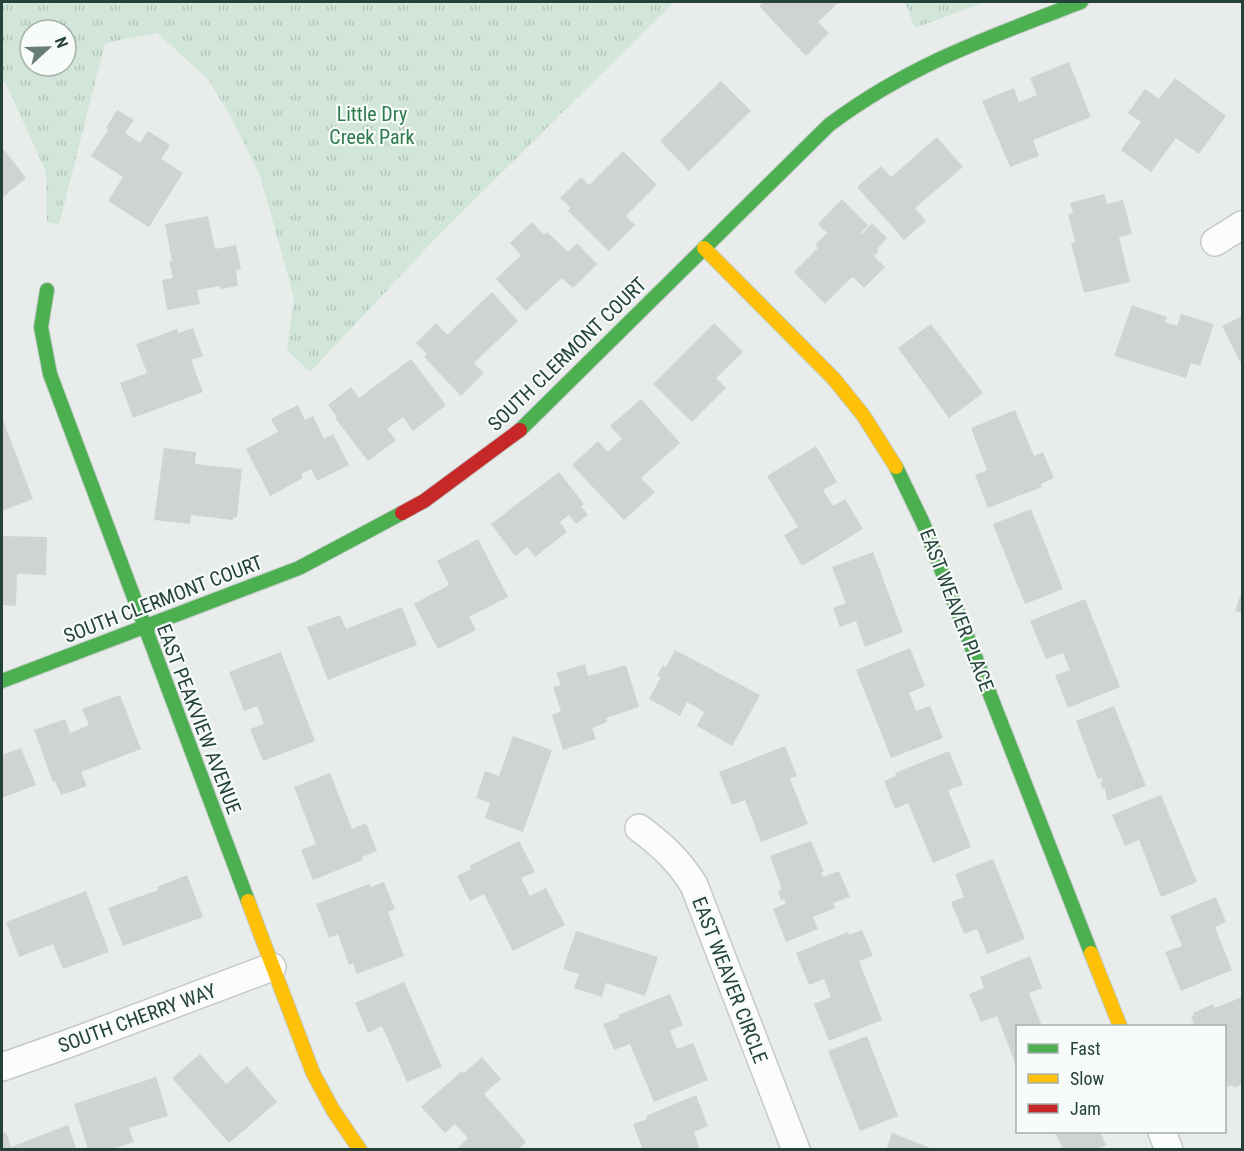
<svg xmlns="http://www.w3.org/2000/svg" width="1244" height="1151" font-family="'Roboto Condensed',sans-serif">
<defs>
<pattern id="park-tufts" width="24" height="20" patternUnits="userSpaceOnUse" patternTransform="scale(1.5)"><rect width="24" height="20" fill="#d1e6d8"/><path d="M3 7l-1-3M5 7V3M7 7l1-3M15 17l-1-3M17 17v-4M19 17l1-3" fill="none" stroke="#b3c6ba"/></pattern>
</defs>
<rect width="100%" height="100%" fill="#e8edeb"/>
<g fill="url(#park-tufts)" fill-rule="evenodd">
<path d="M2,2H674L437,237L310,372L287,350L294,298L260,175L233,121L208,79L157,33L105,43L59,225L47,222L46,172L5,82L2,83ZM30,30H66V66H30Z"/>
<polygon points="905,2 985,2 915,28"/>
</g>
<g fill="#cfd4d2">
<polygon points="764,2 839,2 818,22 829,33 806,56 759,6"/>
<polygon points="1069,62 1091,117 1033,140 1039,156 1010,167 982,101 1014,88 1019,102 1037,95 1030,78"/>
<polygon points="1175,78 1226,116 1199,154 1176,138 1151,172 1121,150 1141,122 1128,113 1145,89 1159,99"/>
<polygon points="721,81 751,111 689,171 660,141"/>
<polygon points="117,110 134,120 125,133 140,143 148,131 170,145 161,159 183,173 149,227 108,201 123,177 91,156 108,130 106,128"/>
<polygon points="937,137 963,167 915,208 926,221 904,240 857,187 881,166 891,177"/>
<polygon points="2,147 26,178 2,198"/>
<polygon points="623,151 657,185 626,216 635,225 609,251 568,211 571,208 560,198 581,177 589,185"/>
<polygon points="1104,194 1107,204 1123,200 1132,234 1119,237 1130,282 1084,293 1071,243 1075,242 1068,214 1073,213 1070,203"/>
<polygon points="842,199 868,225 861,233 862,234 872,223 887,238 877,249 879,251 874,256 885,267 864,288 853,277 850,279 825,304 794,272 818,248 815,245 827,233 818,224"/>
<polygon points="208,216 215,249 236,245 241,269 236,270 238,286 221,289 220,286 197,290 200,304 167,310 162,280 173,278 169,261 172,261 165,224"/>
<polygon points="532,222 544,235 547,232 568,252 577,243 597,264 573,288 562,278 526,311 496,279 520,256 520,254 510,243"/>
<polygon points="492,292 518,321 474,363 484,373 461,396 424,357 427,354 416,343 436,323 447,335"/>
<polygon points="1132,305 1167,317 1165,322 1177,326 1181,314 1214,324 1200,366 1191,363 1186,378 1114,356"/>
<polygon points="1242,316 1242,361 1240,362 1222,326"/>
<polygon points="714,323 743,352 716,378 726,388 692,422 653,384"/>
<polygon points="931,324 983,393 949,418 898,348"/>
<polygon points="193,328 203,356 191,360 203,392 133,418 120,383 147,373 136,344 177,329 178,333"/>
<polygon points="411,359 446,405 413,431 403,417 387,429 396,440 368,461 335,418 337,417 328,405 351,387 359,398"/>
<polygon points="641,399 680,443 641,478 655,492 624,520 572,465 598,441 608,452 622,439 610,426"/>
<polygon points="298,405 305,420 313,416 324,439 333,434 349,465 317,481 311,469 301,474 303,478 270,496 246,449 278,432 271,419"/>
<polygon points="1015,410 1034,456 1043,452 1054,478 1041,484 1042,487 988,508 975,475 987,470 971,428"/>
<polygon points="2,417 33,499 2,511"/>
<polygon points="816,446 837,482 823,490 833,506 845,499 863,529 802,566 784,535 798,527 767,476"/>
<polygon points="164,448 196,452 195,464 242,469 237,517 234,517 233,520 191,515 190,524 154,520"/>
<polygon points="559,472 584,504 581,506 588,515 576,524 569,515 560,522 567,532 535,557 527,547 515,556 491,524"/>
<polygon points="1031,509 1063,589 1025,604 993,524"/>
<polygon points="2,536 47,537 46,575 17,574 16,606 2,605"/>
<polygon points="478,539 508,597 469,617 476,630 438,649 414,604 449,585 437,561"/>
<polygon points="873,552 903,632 865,647 856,621 840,627 833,608 846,603 832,567"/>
<polygon points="1242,590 1242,613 1235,611"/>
<polygon points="1085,599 1120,687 1068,708 1055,675 1070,670 1063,653 1046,659 1030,621"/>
<polygon points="402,607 417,645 328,680 307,627 340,615 346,629"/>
<polygon points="910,648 925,686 909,693 916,711 930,706 943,738 891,758 856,670"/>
<polygon points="675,650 760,695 732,746 697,726 704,712 687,702 680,716 649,699 661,677 657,676 663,665 666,667"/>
<polygon points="281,652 315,741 263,761 250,729 264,724 257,706 244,711 229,672"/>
<polygon points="585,664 588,676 626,665 639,707 606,718 607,722 592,728 596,739 563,750 552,715 561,711 553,687 561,685 556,673"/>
<polygon points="120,695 141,749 81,772 87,786 61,795 55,781 53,782 34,730 65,719 70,733 89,725 82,709"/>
<polygon points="1114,706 1146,786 1107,801 1105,788 1103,789 1100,782 1103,781 1101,777 1098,779 1076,721"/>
<polygon points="513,736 552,750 523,832 485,818 490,803 476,798 485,771 499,776"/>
<polygon points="785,746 797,776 790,779 808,824 761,842 745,800 732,805 719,772"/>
<polygon points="21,748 36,785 2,798 2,755"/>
<polygon points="949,751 963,785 948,790 971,847 933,863 908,803 895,809 884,781 896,776 895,773"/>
<polygon points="330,773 352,829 366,823 377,851 362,857 363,860 313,880 301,850 316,844 294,787"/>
<polygon points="1161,795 1197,882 1161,897 1139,840 1125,846 1112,815"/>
<polygon points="519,841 535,872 521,878 530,896 546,888 565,925 513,951 484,894 470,901 457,876 471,869 469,866"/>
<polygon points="811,841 824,872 821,873 823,877 839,871 850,897 833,903 835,908 813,917 818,929 786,942 773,909 786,903 784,899 781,901 778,891 782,889 770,856"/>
<polygon points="993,859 1025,939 987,954 977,929 964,934 951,902 964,897 955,874"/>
<polygon points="187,875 203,917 123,946 108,908 158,890 157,887"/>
<polygon points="384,882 395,909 388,912 404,956 357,974 353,963 349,965 338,934 329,938 316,904 369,884 371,887"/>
<polygon points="86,891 109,952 63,969 53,944 19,957 6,922"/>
<polygon points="1216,897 1226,922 1215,927 1232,970 1181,991 1165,952 1182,946 1170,916"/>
<polygon points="862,930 873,956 859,961 882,1020 829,1041 814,1004 831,997 824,979 809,985 796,953 848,932 849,935"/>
<polygon points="576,931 658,957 645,996 606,983 602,997 574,988 579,974 563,969"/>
<polygon points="1030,956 1042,988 1029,993 1042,1026 1018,1026 1018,1062 1015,1063 997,1016 981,1022 969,994 984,988 980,977"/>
<polygon points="404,982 442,1067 407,1082 382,1026 368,1033 355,1003"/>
<polygon points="670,994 683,1025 670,1031 677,1049 693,1043 708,1080 654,1102 630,1044 614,1050 603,1024 619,1018 618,1015"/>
<polygon points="1242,997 1242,1084 1234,1088 1233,1085 1228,1087 1224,1077 1224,1026 1195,1026 1191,1017 1194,1015 1193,1013 1213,1004 1215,1008"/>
<polygon points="867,1036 898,1116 860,1131 828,1051"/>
<polygon points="200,1054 226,1084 247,1066 277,1102 229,1143 172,1078"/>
<polygon points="482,1057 501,1079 484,1094 526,1142 518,1150 456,1150 468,1138 455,1124 445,1133 421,1107 462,1071 464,1073"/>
<polygon points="156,1077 168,1116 129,1128 134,1142 110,1150 88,1150 74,1104"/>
<polygon points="696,1095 708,1126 694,1132 700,1150 643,1150 633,1124 647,1119 646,1116"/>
<polygon points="68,1125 77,1150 2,1150 2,1134 6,1132 11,1147"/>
<polygon points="1055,1132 1100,1132 1106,1145 1095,1150 1063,1150"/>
<polygon points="892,1133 933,1149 933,1150 886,1150"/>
</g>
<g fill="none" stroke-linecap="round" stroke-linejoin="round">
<defs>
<g id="street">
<polyline points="1215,242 1242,225"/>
<path d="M639,828C662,845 679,861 694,885L796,1150"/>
<polyline points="2,1067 70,1043 272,967"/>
<polyline points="1162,1132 1169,1150"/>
</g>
<g id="fast">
<polyline points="47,290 41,327 50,374 248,901"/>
<path d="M520,430L829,125C909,65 989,37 1081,2"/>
<polyline points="896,467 923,523 1091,953"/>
<polyline points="2,681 299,568 402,513"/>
</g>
<g id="slow">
<polyline points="704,248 834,379 863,415 896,467"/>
<polyline points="248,901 313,1073 333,1110 360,1150"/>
<polyline points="1091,953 1120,1026"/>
</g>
<polyline id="jam" points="402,513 424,501 520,430"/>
</defs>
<use href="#street" stroke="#c5cac8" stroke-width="30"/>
<use href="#fast" stroke="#c3cbc8" stroke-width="16"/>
<use href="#slow" stroke="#c3cbc8" stroke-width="16"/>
<use href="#jam" stroke="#c3cbc8" stroke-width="16"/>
<use href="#street" stroke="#fcfcfc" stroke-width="27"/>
<use href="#fast" stroke="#4caf50" stroke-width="14"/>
<use href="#slow" stroke="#ffc107" stroke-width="14"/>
<use href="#jam" stroke="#c62828" stroke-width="14"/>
</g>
<g text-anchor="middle" stroke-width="4.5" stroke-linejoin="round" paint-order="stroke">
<g font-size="20" fill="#2d7a4b" stroke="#f7fbf9">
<text x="372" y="121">Little Dry<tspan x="372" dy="23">Creek Park</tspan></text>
</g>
<g font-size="20" fill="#24423a" stroke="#f7fbf9">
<text transform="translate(567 354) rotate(-44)" y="7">SOUTH CLERMONT COURT</text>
<text transform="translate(163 599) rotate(-21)" y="7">SOUTH CLERMONT COURT</text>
<text transform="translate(957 610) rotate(69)" y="7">EAST WEAVER PLACE</text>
<text transform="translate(199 719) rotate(69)" y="7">EAST PEAKVIEW AVENUE</text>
<text transform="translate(730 980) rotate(69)" y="7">EAST WEAVER CIRCLE</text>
<text transform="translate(137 1018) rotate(-20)" y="7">SOUTH CHERRY WAY</text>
</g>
</g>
<rect width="1244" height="1151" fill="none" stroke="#24423a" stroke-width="6"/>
<rect x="1016" y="1025" width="210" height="108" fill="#f7fbf9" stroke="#a3b1ad" stroke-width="1.5"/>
<rect x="1028" y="1044" width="30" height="9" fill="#4caf50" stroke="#a3b1ad" stroke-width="1.5"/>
<text x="1070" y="1055" font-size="18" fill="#24423a">Fast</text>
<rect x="1028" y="1074" width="30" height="9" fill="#ffc107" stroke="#a3b1ad" stroke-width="1.5"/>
<text x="1070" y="1085" font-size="18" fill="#24423a">Slow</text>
<rect x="1028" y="1104" width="30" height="9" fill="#c62828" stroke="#a3b1ad" stroke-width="1.5"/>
<text x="1070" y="1115" font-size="18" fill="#24423a">Jam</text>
<g transform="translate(48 48) rotate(68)"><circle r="28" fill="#f7fbf9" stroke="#a3b1ad" stroke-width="1.5"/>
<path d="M0-4.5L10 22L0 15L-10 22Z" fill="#697e78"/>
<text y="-9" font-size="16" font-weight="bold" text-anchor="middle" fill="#24423a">N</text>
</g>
</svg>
